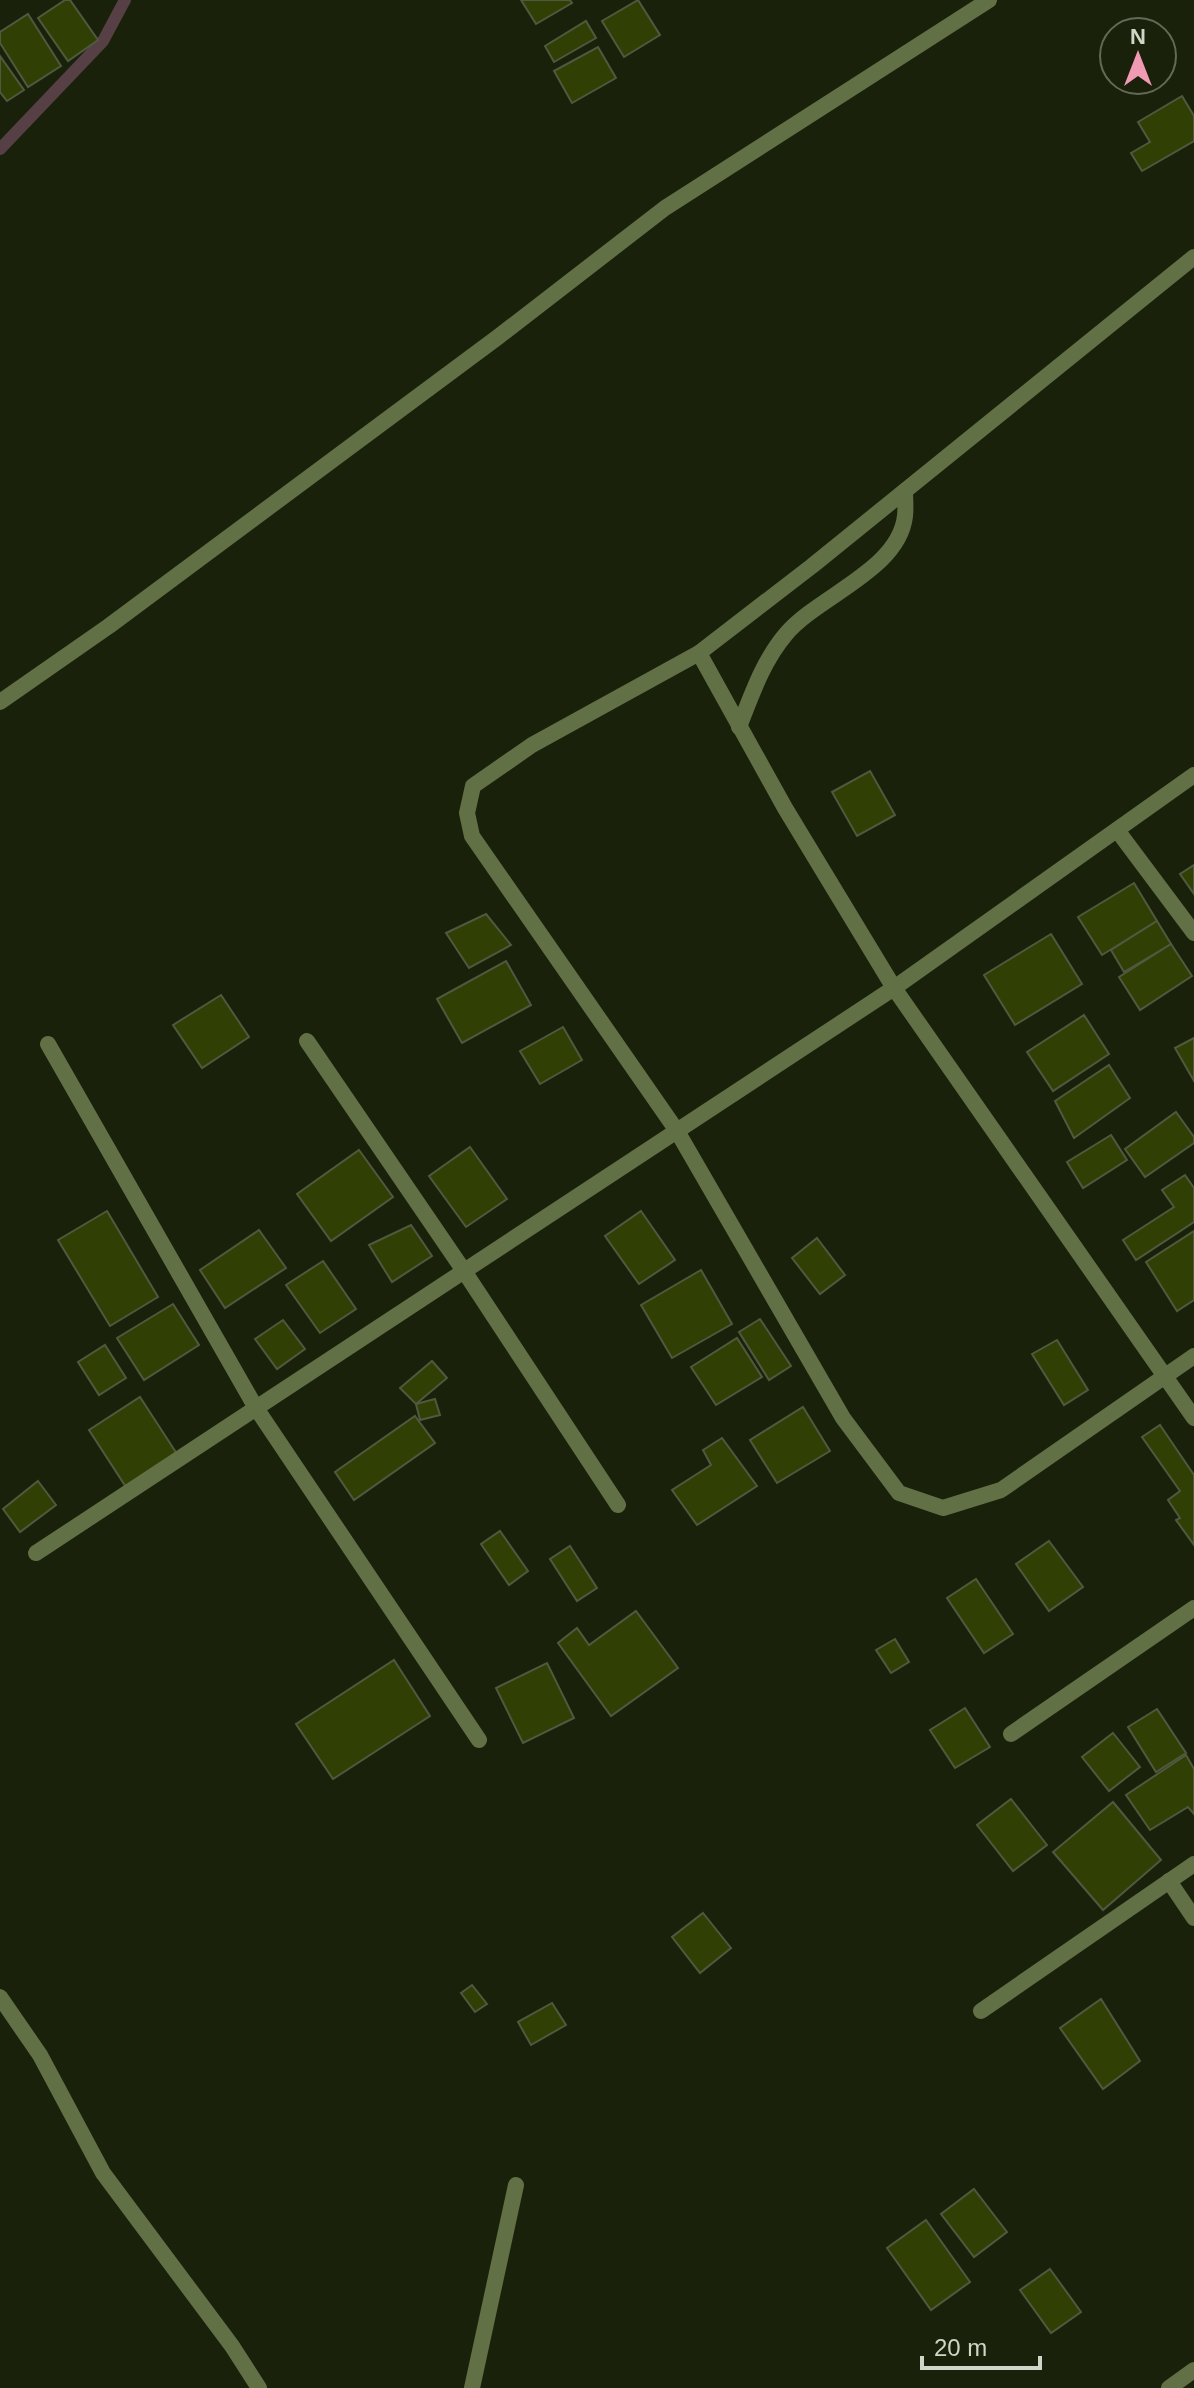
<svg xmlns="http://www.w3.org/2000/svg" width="1194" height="2388" font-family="Arial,sans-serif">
<rect width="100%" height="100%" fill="#1a210a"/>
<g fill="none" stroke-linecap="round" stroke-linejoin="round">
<polyline stroke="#574045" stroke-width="12" points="0,149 103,41 125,0"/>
</g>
<g fill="#303f03" stroke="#50593f" stroke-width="2">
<polygon points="65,0 70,0 98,40 68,61 38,18"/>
<polygon points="521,0 570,0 572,3 536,24"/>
<polygon points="638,0 660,35 624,57 602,21"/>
<polygon points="28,14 61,66 28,87 0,43 0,32"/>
<polygon points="586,21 596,38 554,62 545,46"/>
<polygon points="598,47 616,78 572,103 554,71"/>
<polygon points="0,56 24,90 7,101 0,92"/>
<polygon points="1182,96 1194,116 1194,141 1142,171 1131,153 1150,142 1138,122"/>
<polygon points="870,771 895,815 857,836 832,792"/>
<polygon points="1194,865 1194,894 1180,874"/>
<polygon points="1134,883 1157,921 1102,955 1078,917"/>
<polygon points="486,914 511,945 469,968 446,933"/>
<polygon points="1157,921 1171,944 1124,972 1111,950"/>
<polygon points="1051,934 1082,984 1015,1025 984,975"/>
<polygon points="1171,944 1192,976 1140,1010 1119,977"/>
<polygon points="506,961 531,1005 462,1043 437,999"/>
<polygon points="221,995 249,1037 202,1068 173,1025"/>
<polygon points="1084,1015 1109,1054 1053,1091 1027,1052"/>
<polygon points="563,1027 582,1060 540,1084 520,1051"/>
<polygon points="1194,1038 1194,1081 1175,1048"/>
<polygon points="1109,1065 1130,1098 1074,1138 1055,1101"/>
<polygon points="1176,1112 1194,1137 1194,1143 1145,1177 1125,1149"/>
<polygon points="1111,1135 1127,1160 1083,1188 1067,1162"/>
<polygon points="470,1147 507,1199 466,1227 429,1176"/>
<polygon points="359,1150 393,1197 331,1241 297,1194"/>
<polygon points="1185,1175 1194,1188 1194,1222 1136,1260 1123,1240 1174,1207 1162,1190"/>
<polygon points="107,1211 158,1297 110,1326 58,1240"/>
<polygon points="641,1211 675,1260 639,1284 605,1236"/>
<polygon points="411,1225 432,1256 392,1282 369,1245"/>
<polygon points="259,1230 286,1268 225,1308 200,1270"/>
<polygon points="1194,1231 1194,1300 1177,1311 1146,1262"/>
<polygon points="817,1238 845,1275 820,1294 792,1258"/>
<polygon points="323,1261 356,1309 320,1333 286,1285"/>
<polygon points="701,1270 732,1324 672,1358 641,1305"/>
<polygon points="173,1304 199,1345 144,1380 117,1338"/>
<polygon points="760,1319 791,1366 769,1380 739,1332"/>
<polygon points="283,1320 305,1349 277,1369 255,1339"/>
<polygon points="737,1338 762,1377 716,1405 691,1367"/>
<polygon points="1057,1340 1088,1390 1064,1405 1032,1354"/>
<polygon points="105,1345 126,1378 99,1395 78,1362"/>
<polygon points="432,1361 447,1378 416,1404 400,1388"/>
<polygon points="140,1397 177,1454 126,1487 89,1430"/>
<polygon points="435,1399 440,1415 420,1420 416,1404"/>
<polygon points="803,1407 830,1451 777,1483 750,1440"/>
<polygon points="415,1416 435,1443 354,1500 335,1472"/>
<polygon points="1160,1425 1194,1475 1194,1545 1176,1520 1180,1518 1168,1500 1180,1491 1142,1437"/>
<polygon points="722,1438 757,1486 697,1525 672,1490 711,1465 703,1450"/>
<polygon points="38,1481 56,1505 20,1532 3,1509"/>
<polygon points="500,1531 528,1571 509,1585 481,1544"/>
<polygon points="1049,1541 1083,1587 1049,1611 1016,1564"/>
<polygon points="570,1546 597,1588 577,1601 550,1559"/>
<polygon points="976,1579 1013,1634 984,1653 947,1598"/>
<polygon points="636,1611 678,1668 611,1716 558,1643 577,1628 589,1645"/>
<polygon points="895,1639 909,1662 891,1673 876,1650"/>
<polygon points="394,1660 430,1716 333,1779 296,1724"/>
<polygon points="547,1663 574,1718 523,1743 496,1688"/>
<polygon points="965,1708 990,1747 955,1768 930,1730"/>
<polygon points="1157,1709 1186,1753 1156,1772 1128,1727"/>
<polygon points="1113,1733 1140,1767 1109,1791 1082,1757"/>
<polygon points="1186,1755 1194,1769 1194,1814 1188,1807 1150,1830 1126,1795"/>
<polygon points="1011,1799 1047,1845 1013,1871 977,1825"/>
<polygon points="1113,1802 1161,1860 1103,1910 1053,1852"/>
<polygon points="703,1913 731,1948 700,1973 672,1937"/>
<polygon points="472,1985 487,2004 475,2012 461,1993"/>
<polygon points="1101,1999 1140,2061 1103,2089 1060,2028"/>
<polygon points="552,2003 566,2025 531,2045 518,2022"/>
<polygon points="974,2189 1007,2232 974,2257 941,2214"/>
<polygon points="926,2220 970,2282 931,2310 887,2248"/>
<polygon points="1050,2269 1081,2312 1051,2333 1020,2290"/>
</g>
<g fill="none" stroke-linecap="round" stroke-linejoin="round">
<g stroke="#627046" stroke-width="16">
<polyline points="0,1997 40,2055 103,2173 232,2346 259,2388"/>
<polyline points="472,2388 516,2185"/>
</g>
<g stroke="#627046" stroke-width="16">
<polyline points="1194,257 812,566 699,653 532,745 473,786 467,813 472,836 677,1131 843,1418 899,1493 943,1508 1001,1490 1194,1356"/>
<polyline points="699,653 785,808 894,988 1194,1418"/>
<polyline points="0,702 109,626 498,337 665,208 989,0"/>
<path d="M739,727C752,694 763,661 786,634C818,596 899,570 905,516C906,508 905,499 905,491"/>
<polyline points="1117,830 1194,933"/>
<polyline points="307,1041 464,1271 618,1505"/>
<polyline points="48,1044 256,1408 479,1740"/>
<polyline points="36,1553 894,988 1194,775"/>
<polyline points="1011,1734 1194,1608"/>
<polyline points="1169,1881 1194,1918"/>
<polyline points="981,2011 1194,1864"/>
<polyline points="1169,2388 1194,2370"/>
</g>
</g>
<g transform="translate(1138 56)"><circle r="38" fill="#1a210a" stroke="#636956" stroke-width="2"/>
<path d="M0-6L14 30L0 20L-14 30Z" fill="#f19ab3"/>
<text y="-12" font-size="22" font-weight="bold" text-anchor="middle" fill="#d0d6c7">N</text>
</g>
<path d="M922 2356v12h118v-12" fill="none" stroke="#d0d6c7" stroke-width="4"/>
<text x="934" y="2356" font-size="24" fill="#d0d6c7" stroke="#1a210a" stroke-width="6" paint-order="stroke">20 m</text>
</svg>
